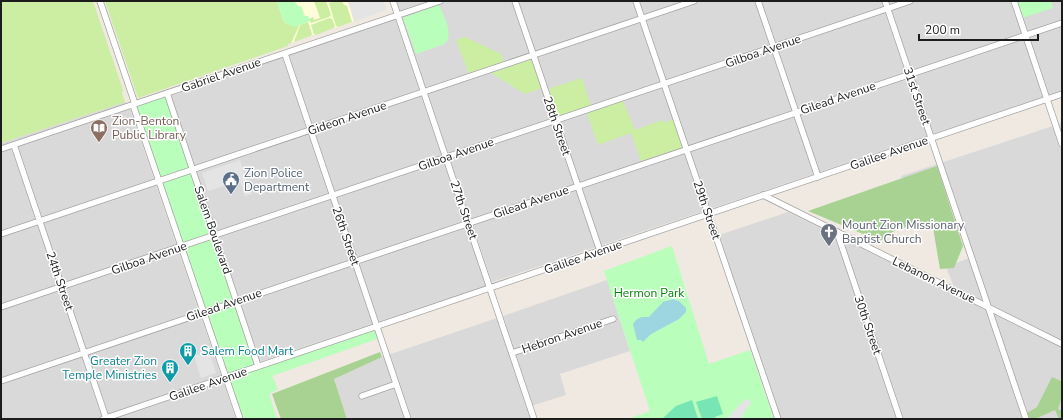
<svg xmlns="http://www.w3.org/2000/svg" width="1063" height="420" font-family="'Nunito Sans',sans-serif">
<rect width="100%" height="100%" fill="#efe9e1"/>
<g fill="#dad9d9">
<polygon points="396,1 1062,1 1062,91 492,282"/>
<polygon points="396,19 487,285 259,362 169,96"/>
<polygon points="125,102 126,103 128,103 236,419 1,419 1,143"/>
<polygon points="1062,123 1062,340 954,287 946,267 974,256 954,195 912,209 901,176"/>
<polygon points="788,212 1062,347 1062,419 781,419 719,235"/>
<polygon points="607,280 630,351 560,374 566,395 528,407 532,419 347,419 334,379 382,357 497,318 521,387 526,385 503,316"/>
</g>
<polygon fill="#fffdd9" points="273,1 384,1 387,10 287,44"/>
<g fill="#cbeea2">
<polygon points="1,1 93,1 123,90 122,93 125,102 1,143"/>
<polygon points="105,1 277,1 284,22 293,26 299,26 291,43 288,44 288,46 138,98"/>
<polygon points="314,1 326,1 331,15 329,17 311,23 309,19 313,17 314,20 320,18"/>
<polygon points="335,1 342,1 344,5 347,6 352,22 338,27 336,26 329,3"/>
<polygon points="329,18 332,19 335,26 334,28 316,35 314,34 311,25"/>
<polygon points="308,22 312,34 311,36 294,42 300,25"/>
<polygon points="465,37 501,54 504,62 469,74 456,40"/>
<polygon points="529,60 532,61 542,88 525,94 491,73"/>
<polygon points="582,78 591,106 559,117 556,115 549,91 551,88"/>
<polygon points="623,101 635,130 662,120 663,123 674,119 682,144 681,148 641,161 631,133 598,145 587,113"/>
</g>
<g fill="#a8d292">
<polygon points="937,166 963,246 954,268 940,269 932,222 897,229 880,241 808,211"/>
<polygon points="380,352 382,357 334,379 347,419 281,419 272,394"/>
<polygon points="1052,377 1061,381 1062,380 1062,397 1058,409 1062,411 1062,419 1059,419 1055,410 1035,419 1030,419 1027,413 1037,407"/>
</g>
<g fill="#b9feba">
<polygon points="277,1 294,1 299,7 301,6 305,16 308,16 310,21 295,27 284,22"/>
<polygon points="1016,1 1051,1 1053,8 1022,18"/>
<path d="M438,5L440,7C444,17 454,34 445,44L416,54L403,18Z"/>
<polygon points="167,93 258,366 377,326 380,338 272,376 278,389 269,394 277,419 240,419 133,105"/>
<polygon points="672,246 709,364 750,350 774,419 628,419 650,411 604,271"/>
</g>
<g fill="#77e5b4">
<polygon points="717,396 723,414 715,417 715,419 702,419 696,402"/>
<polygon points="692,400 698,419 662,419 676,406"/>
</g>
<g fill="#e4e4e4">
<polygon points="348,1 384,1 387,10 354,22"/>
<polygon points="240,160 252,194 245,196 240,181 208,191 202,173"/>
<polygon points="209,351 216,373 201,378 194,356"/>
<polygon points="749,399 751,403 743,414 742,419 727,419 738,406 745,400"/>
</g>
<path fill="#9dd5e0" d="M673,299L679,301L686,308V312L679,319L651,334L643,342L641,340H637L633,324C638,317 640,317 649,317L663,302Z"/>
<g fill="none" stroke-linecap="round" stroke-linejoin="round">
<defs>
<g id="minor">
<polyline points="100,1 135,104"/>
<polyline points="393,1 534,419"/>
<polyline points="515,1 600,251"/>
<polyline points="636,1 778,419"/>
<polyline points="758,1 818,177"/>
<polyline points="885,1 1026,419"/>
<polyline points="1014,1 1062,144"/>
<polyline points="285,54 408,419"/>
<polyline points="167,93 258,366"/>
<polyline points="133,105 240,419"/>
<polyline points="14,145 106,418"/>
<polyline points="1,149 440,1"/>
<polyline points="763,195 1062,344"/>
<polyline points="837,232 900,419"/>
<polyline points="1,234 694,1"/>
<polyline points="1,307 910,1"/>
<polyline points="512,353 613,319"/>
<polyline points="1,381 1062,23"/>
<polyline points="362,396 396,384"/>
<polyline points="103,419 1062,94"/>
</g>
</defs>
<use href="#minor" stroke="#a3a3a3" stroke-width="7"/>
<use href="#minor" stroke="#fff" stroke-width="5.5"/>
</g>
<defs>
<symbol id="library-pin" viewBox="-11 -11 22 30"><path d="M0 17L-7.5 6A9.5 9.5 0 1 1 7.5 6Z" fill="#8d6e63" stroke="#fff"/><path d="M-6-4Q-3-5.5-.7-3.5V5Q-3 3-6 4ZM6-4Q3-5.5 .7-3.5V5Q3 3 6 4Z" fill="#fff"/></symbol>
<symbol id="civic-pin" viewBox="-11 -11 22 30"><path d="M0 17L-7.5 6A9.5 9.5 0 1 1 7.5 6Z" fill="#5c6f8a" stroke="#fff"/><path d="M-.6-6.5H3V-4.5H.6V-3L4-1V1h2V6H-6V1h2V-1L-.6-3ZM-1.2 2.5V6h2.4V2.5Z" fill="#fff"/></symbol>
<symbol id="church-pin" viewBox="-11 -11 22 30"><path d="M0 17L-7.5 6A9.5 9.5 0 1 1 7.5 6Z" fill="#6b7280" stroke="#fff"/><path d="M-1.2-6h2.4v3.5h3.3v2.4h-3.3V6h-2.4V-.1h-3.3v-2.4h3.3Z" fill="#fff"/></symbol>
<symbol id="building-pin" viewBox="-11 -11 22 30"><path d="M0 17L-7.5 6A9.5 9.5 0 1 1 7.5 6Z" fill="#0f9aa8" stroke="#fff"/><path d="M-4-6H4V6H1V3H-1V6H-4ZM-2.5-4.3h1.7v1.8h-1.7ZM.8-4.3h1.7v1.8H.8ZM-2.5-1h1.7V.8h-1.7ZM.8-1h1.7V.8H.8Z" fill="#fff"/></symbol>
</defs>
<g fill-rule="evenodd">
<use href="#library-pin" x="89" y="118" width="20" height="27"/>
<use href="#civic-pin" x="221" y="170" width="20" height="27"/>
<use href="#church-pin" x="819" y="222" width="20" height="27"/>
<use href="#building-pin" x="178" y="341" width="20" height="27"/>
<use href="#building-pin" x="160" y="358" width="20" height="27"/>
</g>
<g text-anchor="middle" stroke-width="3" stroke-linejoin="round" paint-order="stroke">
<g font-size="12" fill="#1c1c1c" stroke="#fff">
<text transform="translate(763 51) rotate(-19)" y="4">Gilboa Avenue</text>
<text transform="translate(221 75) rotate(-19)" y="4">Gabriel Avenue</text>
<text transform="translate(917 96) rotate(71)" y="4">31st Street</text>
<text transform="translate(838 98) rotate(-19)" y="4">Gilead Avenue</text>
<text transform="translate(347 118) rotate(-19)" y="4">Gideon Avenue</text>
<text transform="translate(557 126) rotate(71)" y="4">28th Street</text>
<text transform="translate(889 153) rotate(-19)" y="4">Galilee Avenue</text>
<text transform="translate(456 154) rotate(-19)" y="4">Gilboa Avenue</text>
<text transform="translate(531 202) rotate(-19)" y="4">Gilead Avenue</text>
<text transform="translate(464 210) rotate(71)" y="4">27th Street</text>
<text transform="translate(707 210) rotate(71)" y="4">29th Street</text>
<text transform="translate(213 230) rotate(71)" y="4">Salem Boulevard</text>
<text transform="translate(346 236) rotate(71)" y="4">26th Street</text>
<text transform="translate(583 257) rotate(-19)" y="4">Galilee Avenue</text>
<text transform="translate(149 258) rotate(-19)" y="4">Gilboa Avenue</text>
<text transform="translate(934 280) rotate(26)" y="4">Lebanon Avenue</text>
<text transform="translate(60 281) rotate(71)" y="4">24th Street</text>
<text transform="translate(224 305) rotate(-19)" y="4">Gilead Avenue</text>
<text transform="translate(868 325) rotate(71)" y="4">30th Street</text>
<text transform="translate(562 336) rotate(-19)" y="4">Hebron Avenue</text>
<text transform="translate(208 384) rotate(-19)" y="4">Galilee Avenue</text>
</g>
<g font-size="12" fill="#785e54" stroke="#fff" text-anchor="start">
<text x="112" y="125">Zion-Benton<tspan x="112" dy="14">Public Library</tspan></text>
</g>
<g font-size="12" fill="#4e5e75" stroke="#fff" text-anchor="start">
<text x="244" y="177">Zion Police<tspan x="244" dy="14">Department</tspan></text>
</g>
<g font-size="12" fill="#5b616d" stroke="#fff" text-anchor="start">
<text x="842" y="229">Mount Zion Missionary<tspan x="842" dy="14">Baptist Church</tspan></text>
</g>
<g font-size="12" fill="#028206" stroke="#fff">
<text x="649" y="297">Hermon Park</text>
</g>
<g font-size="12" fill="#0d838f" stroke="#fff" text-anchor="start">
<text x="201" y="355">Salem Food Mart</text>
<text x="157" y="365" text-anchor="end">Greater Zion<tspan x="157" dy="14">Temple Ministries</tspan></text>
</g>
</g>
<rect width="1063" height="420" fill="none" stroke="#1c1c1c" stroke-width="4"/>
<path d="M919 34v6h119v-6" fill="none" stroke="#1c1c1c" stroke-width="2"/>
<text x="925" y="34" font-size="12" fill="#1c1c1c" stroke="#ffffff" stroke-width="3" paint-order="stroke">200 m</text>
</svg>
